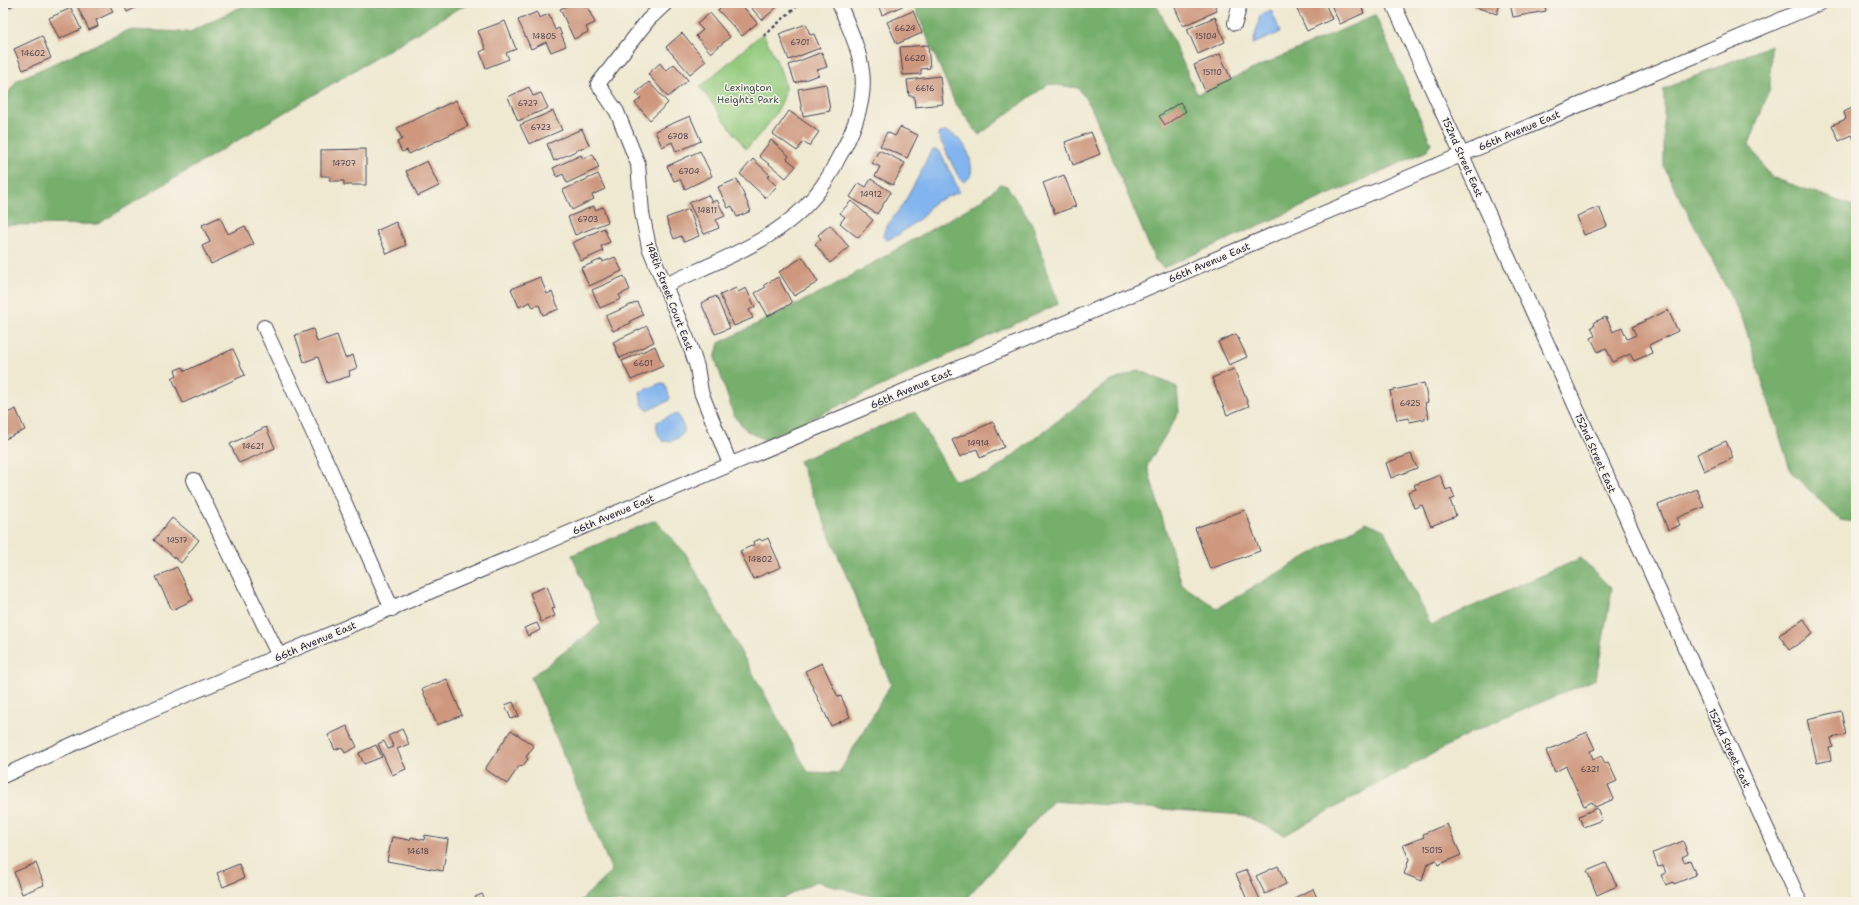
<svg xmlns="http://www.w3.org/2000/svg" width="1859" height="905" font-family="'Shantell Sans',sans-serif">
<rect width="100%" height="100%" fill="#f7f3e8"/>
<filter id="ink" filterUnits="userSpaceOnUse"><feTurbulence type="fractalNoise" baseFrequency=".025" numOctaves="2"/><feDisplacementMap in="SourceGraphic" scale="8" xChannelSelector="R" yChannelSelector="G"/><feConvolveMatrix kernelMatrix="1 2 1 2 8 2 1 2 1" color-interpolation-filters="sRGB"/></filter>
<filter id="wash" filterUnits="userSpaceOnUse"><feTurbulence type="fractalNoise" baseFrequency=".012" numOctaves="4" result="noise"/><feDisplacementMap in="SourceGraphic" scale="16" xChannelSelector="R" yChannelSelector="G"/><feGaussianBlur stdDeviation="0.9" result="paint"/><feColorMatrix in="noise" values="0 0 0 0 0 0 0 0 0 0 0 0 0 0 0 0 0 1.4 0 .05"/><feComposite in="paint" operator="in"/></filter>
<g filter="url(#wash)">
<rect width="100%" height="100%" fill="#efe9d1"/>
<path fill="#93ca7d" stroke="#5a765c" d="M763,33C769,46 785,75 785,88C785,109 760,134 746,149L700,87Z"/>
<g fill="#76ae6c" stroke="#4c6854">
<polygon points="249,3 472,3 457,9 98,224 3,225 3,101 17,80 128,30 190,32"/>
<polygon points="913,3 1156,3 1197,94 1375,15 1431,143 1427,151 1163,268 1155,260 1091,107 1078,88 1048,84 979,135 954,101"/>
<polygon points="1771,45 1770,88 1749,144 1771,177 1856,207 1856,522 1840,520 1791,472 1742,318 1664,167 1664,89"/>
<polygon points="1000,184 1007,186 1033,226 1058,304 765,440 747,431 734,416 715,358 719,343 837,284 982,200"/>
<polygon points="1139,370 1177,387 1179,412 1147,466 1182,585 1217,608 1366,522 1384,530 1431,625 1581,558 1612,589 1596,679 1476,730 1285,835 1243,815 1053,801 963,902 892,902 816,881 776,902 579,902 612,871 531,677 601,624 572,555 655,520 686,554 808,772 839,773 891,684 799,461 915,412 954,480 989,474 1105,384"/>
</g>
<g fill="#82b5ef" stroke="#526c95">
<polygon points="1271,10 1280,31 1279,33 1253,44 1260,16 1262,14"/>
<path d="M946,132C965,137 973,158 971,176L964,182L958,176L938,135L939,133Z"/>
<polygon points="934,150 938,150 941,154 958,188 959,192 937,201 931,205 923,216 898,235 887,240 885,239 883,236 885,229 904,203 921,172 930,152"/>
<path d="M661,383H664L670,398L668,401L648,410C641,407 641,399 640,392Z"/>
<path d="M675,414L678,415L684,428V432C679,439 670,443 662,441C658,435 656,429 657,422Z"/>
</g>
<g id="blocks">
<g fill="#ce977e">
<polygon points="5,3 16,3 10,8"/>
<polygon points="78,3 109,3 113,12 96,20 98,26 89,30 76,4"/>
<polygon points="123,3 146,3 127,12"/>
<polygon points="573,3 582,3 584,7 587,6 595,23 586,27 588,32 574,39 560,9"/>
<polygon points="725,3 740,3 757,23 742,36 718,10"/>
<polygon points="747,3 782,3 762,20"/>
<polygon points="869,3 909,3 882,15 878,5 871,8"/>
<polygon points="1173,3 1214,3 1217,11 1183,26"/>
<polygon points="1299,3 1325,3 1332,19 1307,31 1295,5"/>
<polygon points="1330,3 1360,3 1364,13 1340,24"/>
<polygon points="1473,3 1500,3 1497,14 1472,6"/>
<polygon points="1510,3 1544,3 1546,11 1513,17"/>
<polygon points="71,8 81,29 59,39 49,18"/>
<polygon points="913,11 922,33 897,44 887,22"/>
<polygon points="537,12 539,18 549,14 555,30 559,28 566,46 551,52 546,42 531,49 518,20"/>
<polygon points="710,13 730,37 711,53 696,36 703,30 697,24"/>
<polygon points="1215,17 1225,42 1198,54 1187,29"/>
<polygon points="505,21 516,49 506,53 509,59 486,68 480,52 486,49 478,31"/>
<polygon points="806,24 810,35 814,34 820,48 789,60 779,34"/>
<polygon points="682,33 706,61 690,74 666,47"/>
<polygon points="42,36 51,58 23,70 14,49"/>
<polygon points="928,45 930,68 921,69 921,74 903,75 900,47"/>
<polygon points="822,52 827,67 817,70 819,75 795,83 789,65"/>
<polygon points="1220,54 1231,79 1205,91 1194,65"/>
<polygon points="660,63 666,71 674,64 688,80 668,97 648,74"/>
<polygon points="940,76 943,104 915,107 914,96 909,96 907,80"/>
<polygon points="649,82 668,103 650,120 635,103 641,98 636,93"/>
<polygon points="826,84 830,111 803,116 798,89"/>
<polygon points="529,87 533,96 541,93 548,108 518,121 508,97"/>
<polygon points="456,100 468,126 409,154 407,150 402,152 397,142 402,139 397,128"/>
<polygon points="1180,102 1186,111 1165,125 1159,116"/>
<polygon points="1852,108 1856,114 1856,144 1852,135 1839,141 1832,125 1846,119 1844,112"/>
<polygon points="553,111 562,130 529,144 520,125"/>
<polygon points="789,111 819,132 809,146 803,142 797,151 773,134"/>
<polygon points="690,116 701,141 676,152 672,142 662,147 655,131"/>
<polygon points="900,127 918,135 907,158 880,146 887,132 895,136"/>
<polygon points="582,129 589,145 554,161 547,144"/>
<polygon points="1091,132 1100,154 1073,165 1065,142"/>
<polygon points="771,140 789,156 787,159 796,166 786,178 759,156"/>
<polygon points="366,149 366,185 344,185 344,181 330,181 330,176 321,176 321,150"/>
<polygon points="879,150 905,163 893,185 875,176 880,167 872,163"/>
<polygon points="700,151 712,176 685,189 680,179 674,181 667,166"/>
<polygon points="593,154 599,168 567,183 563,174 557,177 553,168 581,155 583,159"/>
<polygon points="753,159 770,175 767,177 777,186 766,198 740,174"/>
<polygon points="427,161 439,186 418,196 406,171"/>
<polygon points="598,174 605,189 592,195 594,199 572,210 563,190"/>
<polygon points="1064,175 1076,206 1055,214 1043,183"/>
<polygon points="737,179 751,211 737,217 732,206 728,208 718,187"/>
<polygon points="871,179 891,192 877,214 850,197 859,183 866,187"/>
<polygon points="708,195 712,202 717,200 725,216 716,220 719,228 704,234 689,203"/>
<polygon points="851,201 873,220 858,238 840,223 845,217 840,213"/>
<polygon points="594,206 595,210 603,207 608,222 575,235 568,217"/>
<polygon points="1599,207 1607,226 1584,235 1577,216"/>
<polygon points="689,209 699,236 684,242 681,236 674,239 666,218"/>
<polygon points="220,217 228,234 245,226 254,244 211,264 202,246 210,242 202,225"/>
<polygon points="396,222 406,245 387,254 376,231"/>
<polygon points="830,225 849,247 830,263 815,244 821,239 818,235"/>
<polygon points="604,228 610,242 601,246 603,251 581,261 572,243"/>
<polygon points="615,257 622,271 589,286 581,268 602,259 603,262"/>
<polygon points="803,257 818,282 794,296 779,272"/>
<polygon points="624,276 630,290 619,295 621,299 600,308 592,290"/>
<polygon points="540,277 547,294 552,292 559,309 543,315 539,305 533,307 530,302 519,307 511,289"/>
<polygon points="778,277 792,303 768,316 755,293 766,287 764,285"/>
<polygon points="736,288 738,292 746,288 755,307 749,310 753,318 734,326 720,295"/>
<polygon points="716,296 730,328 715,334 701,303"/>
<polygon points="637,302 643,315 630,321 631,323 613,331 606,316"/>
<polygon points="1668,310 1678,331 1649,345 1652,353 1634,361 1630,354 1613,362 1606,348 1598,352 1591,338 1595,336 1591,327 1595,325 1594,322 1606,317 1613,332 1622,327 1627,339 1636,335 1632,327"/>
<polygon points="647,326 654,342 620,358 613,342"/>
<polygon points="313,329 317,342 337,335 345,358 353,355 357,368 349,371 350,376 327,383 318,357 304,362 295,335"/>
<polygon points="1236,334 1247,357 1229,365 1218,342"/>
<polygon points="655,346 663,366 631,380 622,361"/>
<polygon points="233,349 245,375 183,403 172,378 177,375 175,370 183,367 185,371"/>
<polygon points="1234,369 1249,406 1227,415 1212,378"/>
<polygon points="1424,383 1428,402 1425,403 1429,418 1410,422 1409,418 1397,420 1390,391"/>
<polygon points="16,409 25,430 3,440 3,415"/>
<polygon points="993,422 1004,447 980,458 977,449 960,457 952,440"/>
<polygon points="266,427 275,448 239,463 230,444"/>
<polygon points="1726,441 1733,458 1704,471 1697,454"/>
<polygon points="1411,454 1417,468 1391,478 1386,463"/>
<polygon points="1440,475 1446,490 1451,488 1455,498 1450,500 1456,516 1431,526 1422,505 1414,508 1408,492 1416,489 1414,485"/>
<polygon points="1697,489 1704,507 1677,518 1680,525 1668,530 1658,505"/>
<polygon points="1245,510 1260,551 1210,569 1195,528"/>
<polygon points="172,518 199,540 181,563 154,540"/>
<polygon points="768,538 781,567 753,579 740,551 754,545 753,542 760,539 762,541"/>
<polygon points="177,567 193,600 172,610 156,577"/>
<polygon points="547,586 555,608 552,609 555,616 541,622 530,593"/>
<polygon points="1804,619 1813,634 1789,650 1779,635"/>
<polygon points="537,623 540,630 528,636 524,628"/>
<polygon points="822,663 838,697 841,696 850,717 831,726 805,671"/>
<polygon points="447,679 462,715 437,725 422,689"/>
<polygon points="513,702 519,716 511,719 505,705"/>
<polygon points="1841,711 1846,735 1831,738 1833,747 1829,748 1831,760 1817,763 1807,719"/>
<polygon points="347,726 357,747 345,753 342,747 335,750 328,735"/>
<polygon points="402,729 409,744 397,749 406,769 392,775 378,744 384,741 388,749 394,747 388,736"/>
<polygon points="511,730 534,746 526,757 528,759 522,767 520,765 507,784 485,769"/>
<polygon points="1587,732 1595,749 1590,751 1593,759 1601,756 1605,763 1608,762 1617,781 1608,785 1614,799 1595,807 1592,802 1584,806 1566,766 1555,772 1546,751"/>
<polygon points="376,745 382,757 364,764 359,753"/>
<polygon points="1597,808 1602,820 1583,827 1579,816"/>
<polygon points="1447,824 1461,855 1438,865 1436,860 1427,864 1422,881 1404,874 1409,859 1403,845 1424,837 1423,834"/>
<polygon points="425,835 448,839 443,871 387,861 392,837 410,840 411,837 424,840"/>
<polygon points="1683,841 1688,854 1682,857 1684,862 1690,860 1696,875 1674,884 1674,882 1666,885 1661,875 1666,873 1663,866 1658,867 1653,853"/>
<polygon points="36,863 44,885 22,894 14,872"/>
<polygon points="1606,863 1617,886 1597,895 1587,871"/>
<polygon points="239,864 244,878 223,887 217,873"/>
<polygon points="1278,866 1286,884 1265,894 1256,876"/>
<polygon points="1247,870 1261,902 1248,902 1236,874"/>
<polygon points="1313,889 1319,902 1298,902 1296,897"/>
<polygon points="482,894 486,902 477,902 475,897"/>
</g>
</g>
</g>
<g filter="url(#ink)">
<use href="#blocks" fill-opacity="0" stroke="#414052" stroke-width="1"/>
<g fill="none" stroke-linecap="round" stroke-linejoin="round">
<defs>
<g id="minor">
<polyline points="666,3 648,20 598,84 617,112 638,164 642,213 649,247 690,346 697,367 701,392 730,464"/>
<polyline points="1393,3 1800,902"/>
<polyline points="1235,23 1240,3"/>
<path d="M665,285C724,258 791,237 827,179C833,170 837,159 843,150C855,127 866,98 862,71C859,47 848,26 839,3"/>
<polyline points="264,327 329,467 392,609"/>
<polyline points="194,480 279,656"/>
<polyline points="3,776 106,729 1820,3"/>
</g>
</defs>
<use href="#minor" stroke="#414052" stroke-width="16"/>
<polyline stroke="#414052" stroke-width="2.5" stroke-dasharray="3 3" stroke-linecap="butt" points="764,36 796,7 804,3"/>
<use href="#minor" stroke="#fff" stroke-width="14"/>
</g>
</g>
<g text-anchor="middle" stroke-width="3" stroke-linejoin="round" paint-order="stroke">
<g font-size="8" fill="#4d3f4c">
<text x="905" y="31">6624</text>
<text x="544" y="39">14805</text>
<text x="1206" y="39">15104</text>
<text x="800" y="45">6701</text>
<text x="33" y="56">14602</text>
<text x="915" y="61">6620</text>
<text x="1212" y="75">15110</text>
<text x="925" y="91">6616</text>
<text x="528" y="106">6727</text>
<text x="541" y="130">6723</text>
<text x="678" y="139">6708</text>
<text x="344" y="166">14707</text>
<text x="689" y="174">6704</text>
<text x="871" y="197">14912</text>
<text x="707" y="213">14811</text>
<text x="588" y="222">6703</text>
<text x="643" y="366">6601</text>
<text x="1410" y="406">6425</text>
<text x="978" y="446">14914</text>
<text x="253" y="449">14621</text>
<text x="177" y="543">14517</text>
<text x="760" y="562">14802</text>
<text x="1590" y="772">6321</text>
<text x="1432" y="853">15015</text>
<text x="418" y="854">14618</text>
</g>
<g font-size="10" fill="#44544f" stroke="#f7f3e8">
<text x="748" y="91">Lexington<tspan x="748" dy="12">Heights Park</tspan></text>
</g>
<g font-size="10" fill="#22223b" stroke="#f7f3e8">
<text transform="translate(1519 130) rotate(-23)" y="4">66th Avenue East</text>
<text transform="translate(1463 157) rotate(66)" y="4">152nd Street East</text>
<text transform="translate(1209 262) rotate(-23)" y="4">66th Avenue East</text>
<text transform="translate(670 296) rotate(69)" y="4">148th Street Court East</text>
<text transform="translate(911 388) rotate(-23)" y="4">66th Avenue East</text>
<text transform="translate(1596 453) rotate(66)" y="4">152nd Street East</text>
<text transform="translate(613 514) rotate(-23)" y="4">66th Avenue East</text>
<text transform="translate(315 641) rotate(-23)" y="4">66th Avenue East</text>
<text transform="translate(1730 748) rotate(65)" y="4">152nd Street East</text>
</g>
</g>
<rect width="1859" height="905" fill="none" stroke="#f7f3e8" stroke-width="16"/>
</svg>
